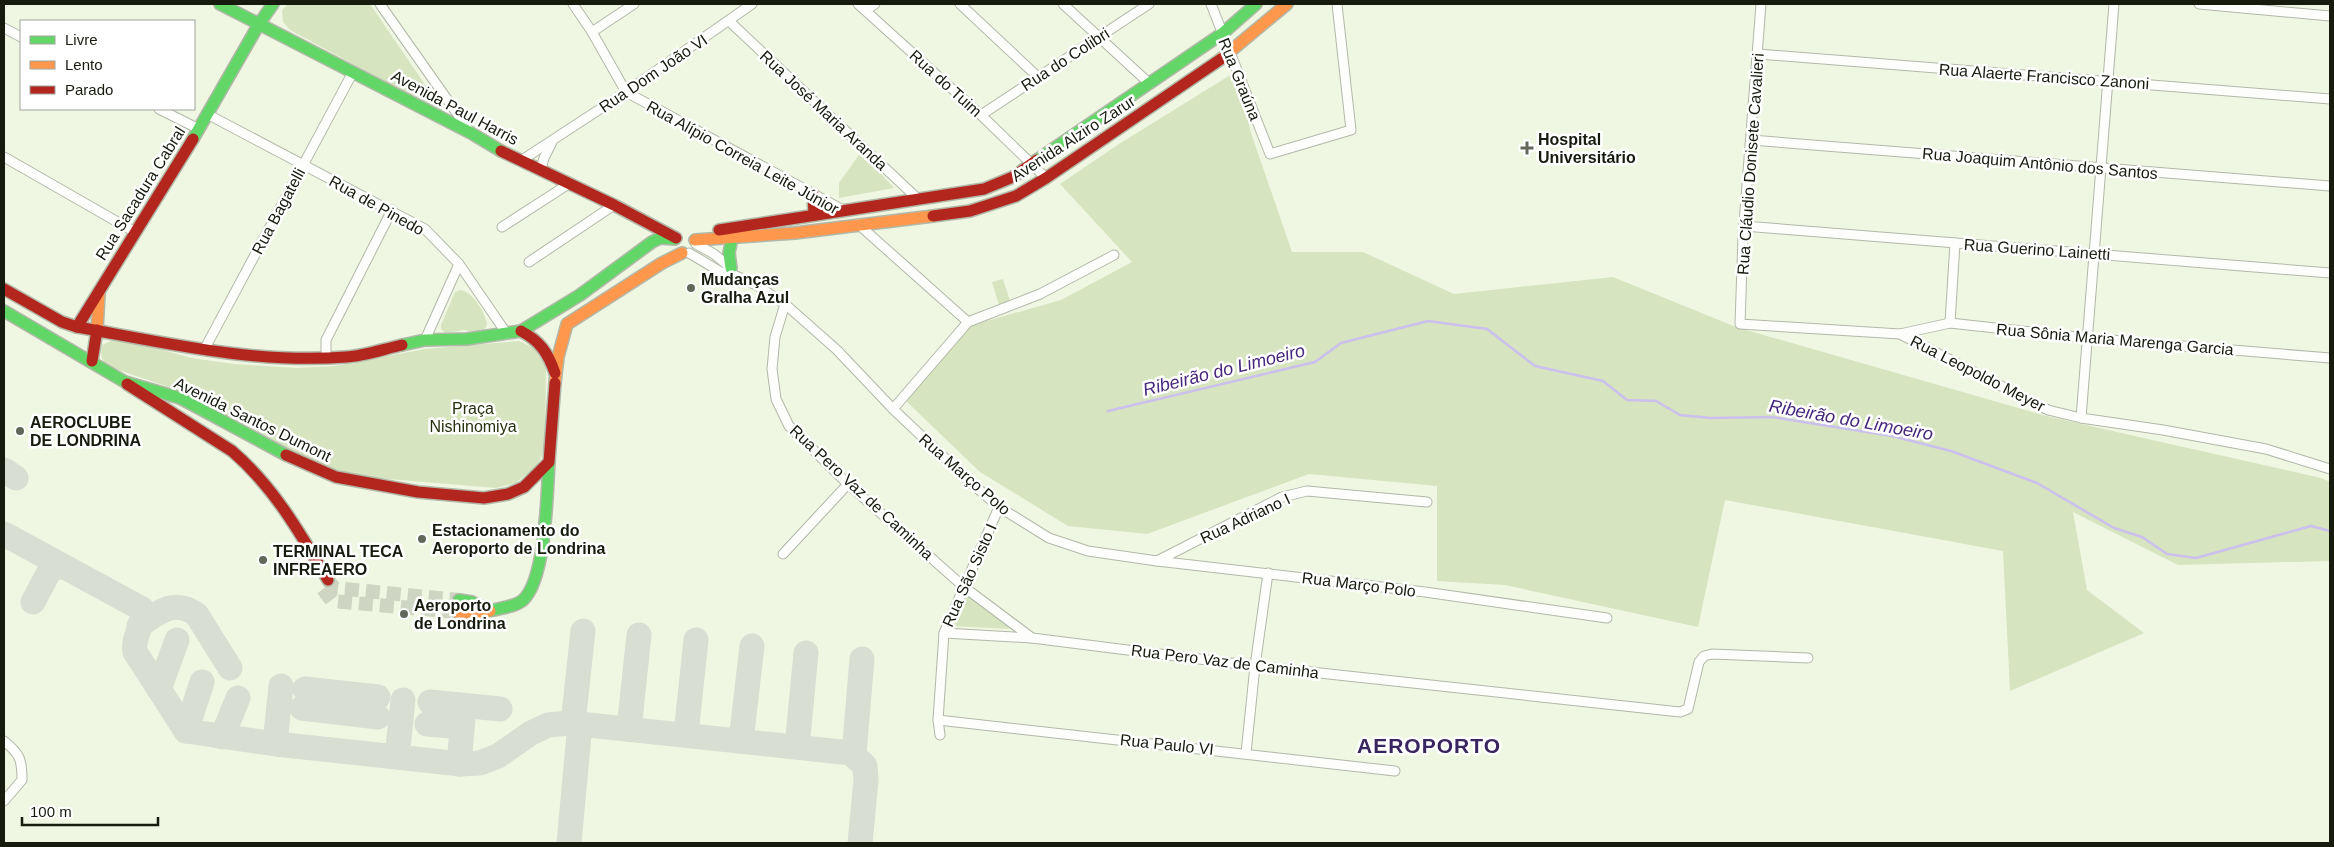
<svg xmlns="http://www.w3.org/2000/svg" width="2334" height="847" font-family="Helvetica,sans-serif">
<rect width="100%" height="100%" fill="#eff7e3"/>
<g fill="#d6e4bf">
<polygon points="288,4 370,4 445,114 290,30 283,22 282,10"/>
<polygon points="1232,74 1244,99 1250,130 1292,252 1363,252 1454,294 1613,277 1736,327 2046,416 2321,478 2330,482 2330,561 2178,565 2073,512 2087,590 2144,633 2010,691 2003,551 1725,500 1698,627 1505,585 1437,581 1437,486 1309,474 1147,534 1068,526 980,472 906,401 972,325 1061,300 1132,262 1060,184 1119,144"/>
<polygon points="861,152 894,188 839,198 839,183"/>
<polygon points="1003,279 1010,301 999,305 992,282"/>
<path d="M460,290C472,291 485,312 487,324L484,331L474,332L464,330L446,333L441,329V325L455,292Z"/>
<path d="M113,340L146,345L191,358L234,364L296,368L335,366L425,349L519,341L540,351L546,365L545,447L537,466L515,483L496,488L364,477L330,470L277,446L192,395L107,366C101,359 100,354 102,345Z"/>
<polygon points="964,591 1010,629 952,626"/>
</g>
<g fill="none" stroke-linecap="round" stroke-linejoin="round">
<polyline stroke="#cbbfee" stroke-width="2.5" points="1108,411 1315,362 1341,343 1428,321 1487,329 1535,366 1603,381 1627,400 1656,401 1680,415 1711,418 1772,417 1892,436 1951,451 2037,483 2114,528 2142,537 2167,554 2196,558 2311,526 2330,531"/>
<g stroke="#d8ded1" stroke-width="25">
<polyline points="4,470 16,478"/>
<path d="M4,534L142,609C146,623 132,636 135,652L186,731L276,744L461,764L480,763L498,756L531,733L548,725L570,723L851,753L865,766L866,780L860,843"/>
<polyline points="33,602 50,570 54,567 63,567"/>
<path d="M139,626C158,612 175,598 197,615L230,668"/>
<polyline points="159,689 177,640"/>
<polyline points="305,689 378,697"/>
<polyline points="430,702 500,709"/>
<polyline points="302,708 378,717"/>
<polyline points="573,723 583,631"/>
<polyline points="427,724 462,727"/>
<polyline points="629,729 639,635"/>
<polyline points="186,731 202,682"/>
<polyline points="686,734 696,640"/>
<polyline points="222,737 238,698"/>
<polyline points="741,741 752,646"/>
<polyline points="275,743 281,686"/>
<polyline points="797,747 806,653"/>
<polyline points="854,754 862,659"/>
<polyline points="397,757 403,700"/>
<polyline points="459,764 464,706"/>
<polyline points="569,843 580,724"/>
</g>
<g stroke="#ced6c3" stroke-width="14" stroke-dasharray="14 7" stroke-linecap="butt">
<polyline points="328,580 334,588 459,600"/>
<polyline points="323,589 332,601 457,612"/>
</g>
<defs>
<g id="street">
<polyline points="380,4 468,129"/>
<polyline points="573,4 592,32 626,92 843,210"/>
<polyline points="858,4 981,115 1046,178"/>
<polyline points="960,4 1038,77"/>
<polyline points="1063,4 1150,84"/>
<polyline points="1211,4 1270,154 1351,130 1337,4"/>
<polyline points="1761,4 1743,236 1740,324 1900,334 2048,410 2081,418 2163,430 2266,449 2330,469"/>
<polyline points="2199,4 2330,16"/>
<polyline points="866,10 875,4"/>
<polyline points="729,21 919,200"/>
<polyline points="4,28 21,37"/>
<polyline points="592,32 634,4"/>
<polyline points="1758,54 2330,99"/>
<polyline points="159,109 199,129"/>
<polyline points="207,114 425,229 459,264 507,334"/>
<polyline points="981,115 1149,4"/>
<polyline points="1751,140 2330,186"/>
<polyline points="4,157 135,232"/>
<polyline points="522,160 626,92 752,4"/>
<polyline points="541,169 544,158 552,142"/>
<polyline points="858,224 968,322"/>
<polyline points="1744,226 2330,273"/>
<polyline points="502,227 570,183"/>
<polyline points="696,244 714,254 731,268"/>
<polyline points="689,253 721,272 734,275 756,285 785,304 837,350 893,409 969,481 999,507 1049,538 1088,551 1157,561 1425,592 1607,618"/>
<polyline points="529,262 614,205"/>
<polyline points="785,304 775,337 772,369 776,399 789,426 848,484 964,587 1032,638 1255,666 1680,712 1688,709 1699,662 1704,656 1712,654 1808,658"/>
<polyline points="1950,323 1955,243"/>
<polyline points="1900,334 1950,323 2086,338 2330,358"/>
<polyline points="425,340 459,264"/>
<polyline points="204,350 353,72"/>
<polyline points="326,358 326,340 392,210"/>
<polyline points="893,409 968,322 1040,294 1114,255"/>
<polyline points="2081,418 2114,4"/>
<polyline points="783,554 848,484"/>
<polyline points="1157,561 1282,497 1307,491 1427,502"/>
<polyline points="944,633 1032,638"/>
<polyline points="938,720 1395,771"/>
<polyline points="940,735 938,720 944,633 999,507"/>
<path d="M4,741C20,754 22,759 22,780L4,801"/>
<polyline points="1246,753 1255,666 1268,573"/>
</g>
<g id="fast">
<polyline points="220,4 471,133 501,151"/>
<polyline points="193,139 259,24 273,4"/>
<polyline points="1037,160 1223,33 1256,4"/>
<polyline points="731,268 729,253 732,238"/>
<polyline points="4,311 125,382 180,398 286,455"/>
<polyline points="402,345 425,340 467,339 521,331 580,295 652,242 660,238 675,239"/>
<path d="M459,600L472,602L490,611C500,608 515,607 523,600C546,579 547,493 549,462"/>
</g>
<g id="slow">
<polyline points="1221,59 1287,4"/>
<polyline points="695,240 795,233 933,216"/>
<polyline points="97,330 99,294"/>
<polyline points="555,383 558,357 567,324 662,263 682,253"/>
<polyline points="457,612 477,614 490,611"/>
</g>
<g id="jam">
<polyline points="501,151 614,205 676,238"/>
<polyline points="813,194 814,215"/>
<polyline points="933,216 970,211 1016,196 1046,178 1221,59"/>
<polyline points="719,230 984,189 1013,177 1037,160"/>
<path d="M4,289L62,322L77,327C166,343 255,364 346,357C364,356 384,349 402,345"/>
<polyline points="77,327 193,139"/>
<path d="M521,331C540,341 548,353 555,373"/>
<polyline points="92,361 97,330"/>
<path d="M127,384L232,451C274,487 300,533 328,580"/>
<polyline points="286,455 336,477 418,492 484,498 508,494 524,487 549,462 555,383"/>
</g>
</defs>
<use href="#street" stroke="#b2b8a9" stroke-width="11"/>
<use href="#fast" stroke="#b2b8a9" stroke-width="14"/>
<use href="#slow" stroke="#b2b8a9" stroke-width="14"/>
<use href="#jam" stroke="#b2b8a9" stroke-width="14"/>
<use href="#street" stroke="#fdfefb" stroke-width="9"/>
<use href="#fast" stroke="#63d668" stroke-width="11"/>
<use href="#slow" stroke="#ff974d" stroke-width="11"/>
<use href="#jam" stroke="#b3261e" stroke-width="11"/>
</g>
<g fill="#626859" stroke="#fff" stroke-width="2">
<path d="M1524.5 140.5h5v5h5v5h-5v5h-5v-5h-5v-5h5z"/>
<circle cx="691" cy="288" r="5"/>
<circle cx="20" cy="431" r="5"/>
<circle cx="422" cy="539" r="5"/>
<circle cx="263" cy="560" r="5"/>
<circle cx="404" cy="614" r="5"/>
</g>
<g text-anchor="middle" stroke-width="5" stroke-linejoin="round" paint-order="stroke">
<g font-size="16" fill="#161b0e" stroke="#fff">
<text transform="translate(1065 59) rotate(-33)" y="6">Rua do Colibri</text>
<text transform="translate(653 73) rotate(-34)" y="6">Rua Dom João VI</text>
<text transform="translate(2044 76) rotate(4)" y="6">Rua Alaerte Francisco Zanoni</text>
<text transform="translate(1240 79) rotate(68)" y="6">Rua Graúna</text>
<text transform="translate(946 83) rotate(42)" y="6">Rua do Tuim</text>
<text transform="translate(455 107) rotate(28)" y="6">Avenida Paul Harris</text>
<text transform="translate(824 110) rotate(43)" y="6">Rua José Maria Aranda</text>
<text transform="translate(1073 138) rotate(-33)" y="6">Avenida Alziro Zarur</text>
<text transform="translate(743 157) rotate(29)" y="6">Rua Alípio Correia Leite Júnior</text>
<text transform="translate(2040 163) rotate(5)" y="6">Rua Joaquim Antônio dos Santos</text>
<text transform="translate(1750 164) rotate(-86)" y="6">Rua Cláudio Donisete Cavalieri</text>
<text transform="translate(140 193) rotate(-58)" y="6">Rua Sacadura Cabral</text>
<text transform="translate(377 205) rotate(29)" y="6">Rua de Pinedo</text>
<text transform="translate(278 211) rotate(-62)" y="6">Rua Bagatelli</text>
<text transform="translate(2037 249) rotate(4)" y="6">Rua Guerino Lainetti</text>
<text transform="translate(2115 339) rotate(5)" y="6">Rua Sônia Maria Marenga Garcia</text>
<text transform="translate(1978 373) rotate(27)" y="6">Rua Leopoldo Meyer</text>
<text transform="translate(253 419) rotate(26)" y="6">Avenida Santos Dumont</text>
<text transform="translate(965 474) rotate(41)" y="6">Rua Março Polo</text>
<text transform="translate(862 492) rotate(43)" y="6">Rua Pero Vaz de Caminha</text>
<text transform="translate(1245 518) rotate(-25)" y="6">Rua Adriano I</text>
<text transform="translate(969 575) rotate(-66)" y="6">Rua São Sisto I</text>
<text transform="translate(1359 584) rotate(7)" y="6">Rua Março Polo</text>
<text transform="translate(1225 661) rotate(7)" y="6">Rua Pero Vaz de Caminha</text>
<text transform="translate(1167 744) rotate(6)" y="6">Rua Paulo VI</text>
</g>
<g font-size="16" font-weight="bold" fill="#161b0e" stroke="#fff" text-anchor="start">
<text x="1538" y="145">Hospital<tspan x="1538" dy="18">Universitário</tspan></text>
<text x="701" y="285">Mudanças<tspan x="701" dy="18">Gralha Azul</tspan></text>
<text x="30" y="428">AEROCLUBE<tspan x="30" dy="18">DE LONDRINA</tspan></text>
<text x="432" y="536">Estacionamento do<tspan x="432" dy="18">Aeroporto de Londrina</tspan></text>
<text x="273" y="557">TERMINAL TECA<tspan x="273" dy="18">INFREAERO</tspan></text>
<text x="414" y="611">Aeroporto<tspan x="414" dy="18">de Londrina</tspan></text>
</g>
<g font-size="16" fill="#25300e" stroke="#fff">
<text x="473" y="414">Praça<tspan x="473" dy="18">Nishinomiya</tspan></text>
</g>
<g font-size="18" font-style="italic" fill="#47277d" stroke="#fff">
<text transform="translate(1224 370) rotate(-14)" y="6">Ribeirão do Limoeiro</text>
<text transform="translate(1851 420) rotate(10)" y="6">Ribeirão do Limoeiro</text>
</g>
<g font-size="21" font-weight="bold" letter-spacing="1" fill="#39255f" stroke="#fff">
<text x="1429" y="753">AEROPORTO</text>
</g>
</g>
<rect width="2334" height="847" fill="none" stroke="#161b0e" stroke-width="10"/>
<rect x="20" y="20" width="175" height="90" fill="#ffffff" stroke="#a2a49f"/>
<rect x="30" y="36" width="25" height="8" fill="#63d668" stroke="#a2a49f"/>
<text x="65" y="45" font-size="15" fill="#161b0e">Livre</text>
<rect x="30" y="61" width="25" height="8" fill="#ff974d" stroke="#a2a49f"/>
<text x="65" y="70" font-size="15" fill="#161b0e">Lento</text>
<rect x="30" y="86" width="25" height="8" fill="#b3261e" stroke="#a2a49f"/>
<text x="65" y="95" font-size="15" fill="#161b0e">Parado</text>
<path d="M22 817v8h136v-8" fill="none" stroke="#161b0e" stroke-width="2.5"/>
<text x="30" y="817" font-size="15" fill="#161b0e" stroke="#ffffff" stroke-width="4" paint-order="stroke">100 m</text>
</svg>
